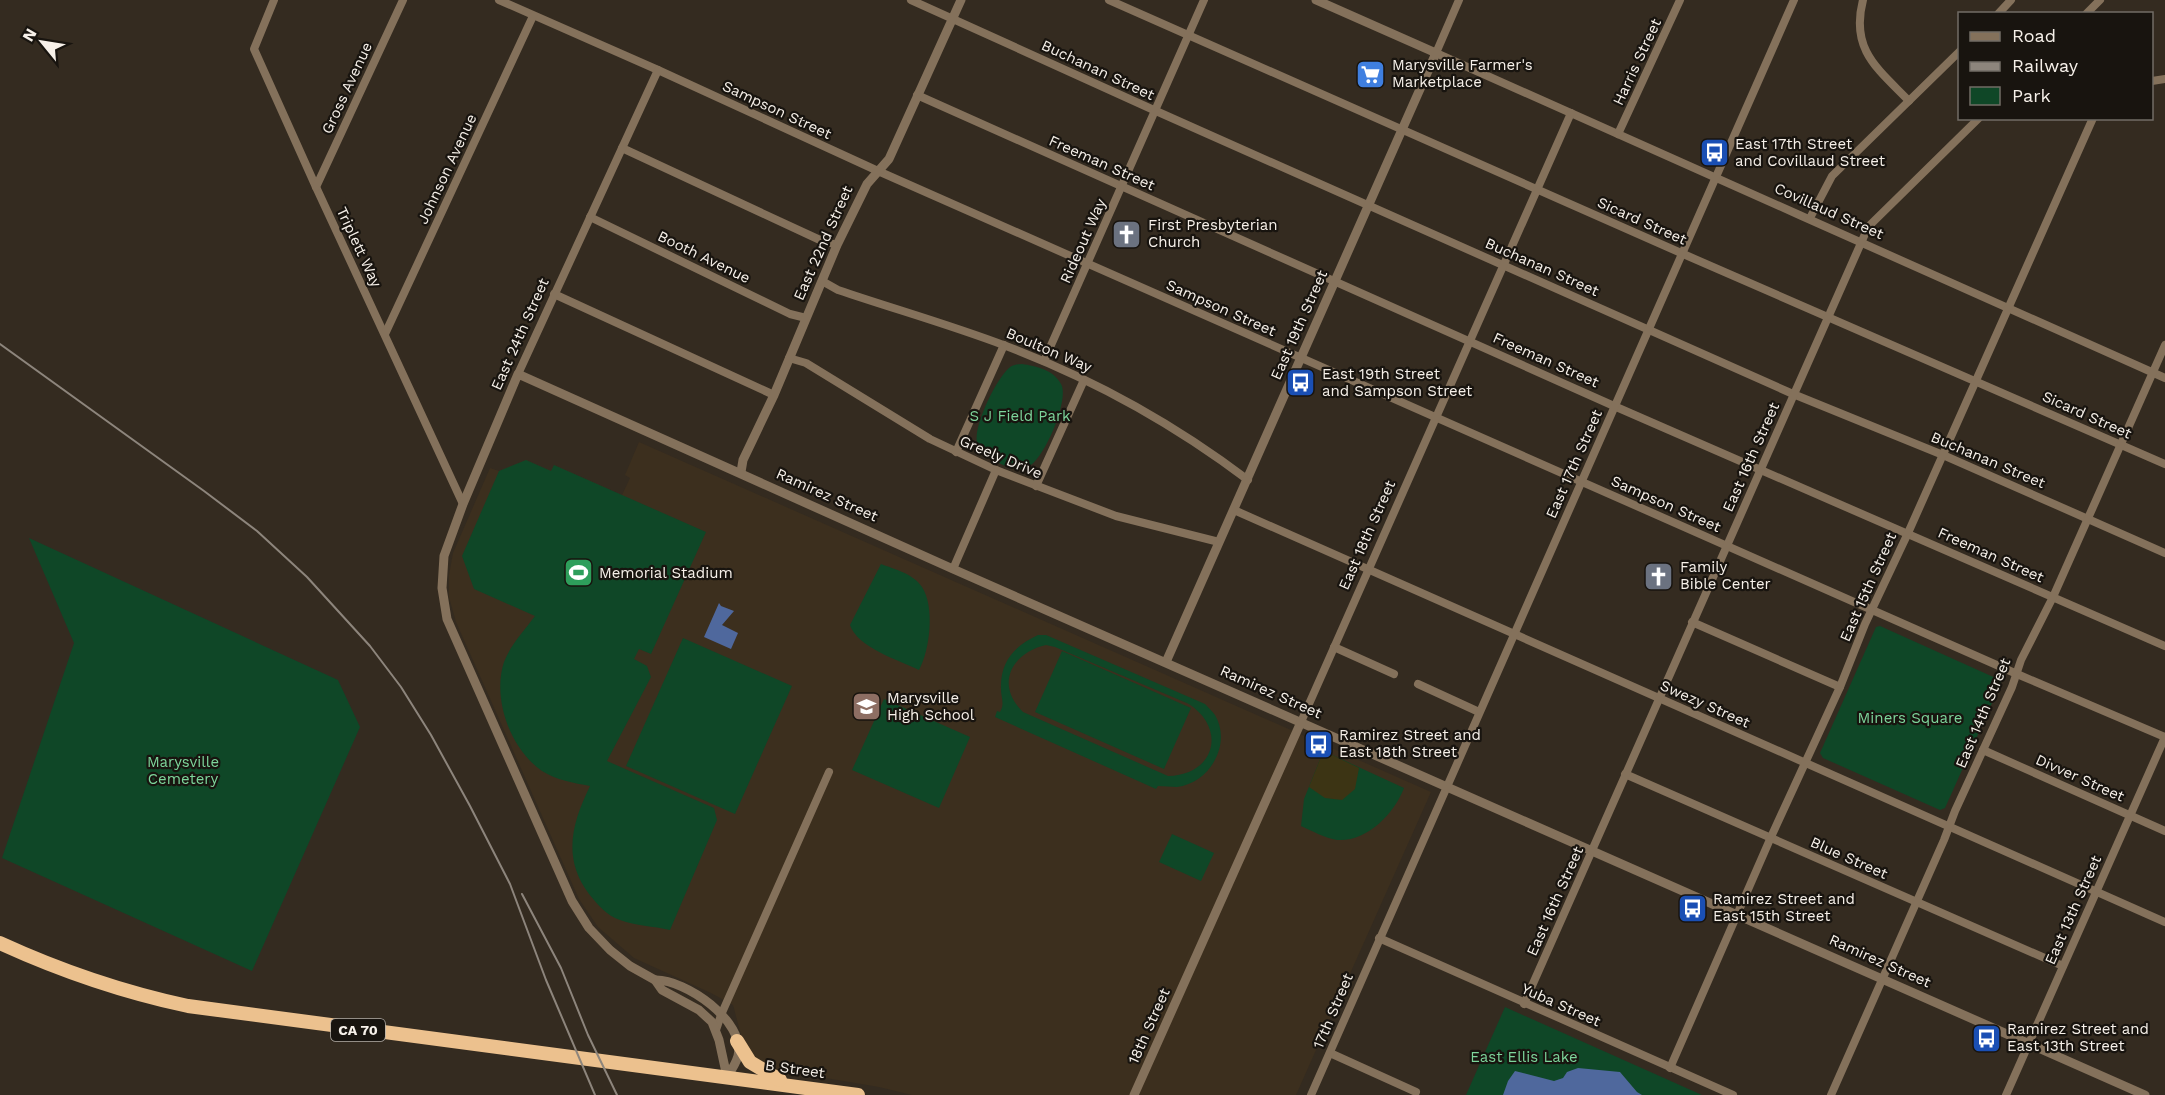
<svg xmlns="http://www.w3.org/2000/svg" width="2165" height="1095" font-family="'Work Sans',sans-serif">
<rect width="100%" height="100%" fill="#342b20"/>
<polygon fill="#3c2f1e" points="639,442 1431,792 1296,1095 912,1095 879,1087 766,1068 755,1061 744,1046 733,1005 711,993 634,958 598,927 579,899 456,622 449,597 449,575 453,553 490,468 499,471 526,460 551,471 554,465 622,495 630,478 625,475"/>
<g fill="#0f4727" fill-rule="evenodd">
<path d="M1022,364C1036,366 1054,370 1061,384C1070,399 1044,460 1028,467C1015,473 996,463 986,454C982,451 979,448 977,443C973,427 996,379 1009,368C1012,365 1017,364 1022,364Z"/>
<path d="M526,460L551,471L554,465L706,532L651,654L639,649L634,659L647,666L651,677L607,761L714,808L717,820L670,930C653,926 636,926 620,920C606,915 598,905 589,894C562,858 572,823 590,786C574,783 556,780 542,771C510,749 492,698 504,662C511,644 524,631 535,616L474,589L462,556L499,471Z"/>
<polygon points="29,538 338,680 360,727 252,971 2,858 74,643"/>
<path d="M881,564C894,569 914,574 922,587C935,607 930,650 919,670C898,660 857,647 850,625Z"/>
<polygon points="1880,626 2000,680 2001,683 1945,808 1940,810 1823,758 1820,753 1876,627"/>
<path d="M1038,635H1046L1205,704C1208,707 1212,711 1215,715C1232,744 1210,783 1177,787C1171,787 1164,786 1158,786L1156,789L995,717L997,711L1000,712C1005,704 1001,698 1001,689C1000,662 1014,646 1038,635ZM1046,645L1055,647L1189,704C1227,729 1215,775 1168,776L1023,712C995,685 1011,653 1046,645Z"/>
<polygon points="683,638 792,686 735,814 626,766"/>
<polygon points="1062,651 1191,708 1164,769 1035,712"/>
<polygon points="884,699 970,737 939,808 852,770"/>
<path d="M1328,753L1404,788C1394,814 1367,842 1337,840C1325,838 1312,831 1301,826L1304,799L1321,757Z"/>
<polygon points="1172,834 1214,853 1201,881 1159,862"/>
<polygon points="1505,1007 1702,1095 1466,1095"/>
</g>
<polygon fill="#3c3414" points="1328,753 1359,768 1355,789 1342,800 1325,798 1309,787 1321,757"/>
<g fill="#4f689d">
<polygon points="719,603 721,606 734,611 722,625 738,633 731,649 704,637"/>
<polygon points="1578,1068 1620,1072 1637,1092 1642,1095 1503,1095 1508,1081 1515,1071 1554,1081 1563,1078 1567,1072"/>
</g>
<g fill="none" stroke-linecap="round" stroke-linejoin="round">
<g stroke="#84715b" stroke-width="8">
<polyline points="274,0 254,49 316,187 463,504"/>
<polyline points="499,0 658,70 878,171 2017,674 2165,737"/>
<polyline points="911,0 1156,111 1793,394 1943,455 2165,553"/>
<polyline points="1109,0 1681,253 2165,464"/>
<path d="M1459,0L1436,53C1679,162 1922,269 2165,378"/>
<path d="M1863,0C1850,50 1878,69 1909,101"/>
<polyline points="1998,14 2011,0"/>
<polyline points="2086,14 2100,0"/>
<polyline points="2152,81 2165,79"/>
<polyline points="917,95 1614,406 2165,646"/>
<polyline points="1618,134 1680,0"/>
<polyline points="622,148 820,240 837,245"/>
<polyline points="316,187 403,0"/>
<polyline points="590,217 790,314 806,318"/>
<polyline points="1810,218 1832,176 1960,51"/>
<path d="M822,281L838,290C894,309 951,325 1006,346C1093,379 1174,424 1248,480"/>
<polyline points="554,294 774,395"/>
<polyline points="385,334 533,16"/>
<polyline points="789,358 806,363 930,439 996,470 1116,516 1219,542"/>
<polyline points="1044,361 1204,0"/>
<polyline points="518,374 658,70"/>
<polyline points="956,452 1004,345"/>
<polyline points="1036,486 1084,380"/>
<polyline points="1234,510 2165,922"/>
<polyline points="953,569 996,470"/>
<polyline points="1692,622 1840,687"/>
<polyline points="1334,647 1394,674"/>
<polyline points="1418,684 1479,712"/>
<polyline points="1301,722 1571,113"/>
<polyline points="1983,750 2165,831"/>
<polyline points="1625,774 2063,966"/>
<polyline points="1379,938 1733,1095"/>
<polyline points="1524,1004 1865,234 1869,226 1979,118"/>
<polyline points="716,1030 721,1015 829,772"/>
<polyline points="1330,1053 1416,1092"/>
<polyline points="1670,1068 1771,837 1840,687 1865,624 1908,533 2093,118"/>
<polyline points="1311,1095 1794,0"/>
<polyline points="1831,1095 1944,840 1955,811 2012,687 2021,660 2053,597 2165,345"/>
<polyline points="2006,1095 2165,737"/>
</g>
<g stroke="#84715b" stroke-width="9">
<polyline points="741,472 743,460 774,395 837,245 867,184 889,159 961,0"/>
<polyline points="1166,662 1436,53 1316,0"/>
<path d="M655,980C685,979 746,1021 738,1056C736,1063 731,1071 727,1077"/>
<polyline points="727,1077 719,1040 712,1022 699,1010 662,990 655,980 630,966 610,950 589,928 572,901 447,619 442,588 444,556 463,504 518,374 953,569 2145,1095"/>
<polyline points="1134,1095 1301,722"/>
</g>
<g stroke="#ecc18e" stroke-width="14">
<path d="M0,943C61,971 123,992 188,1006L858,1095"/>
<polyline points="737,1041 750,1062 780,1080"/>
</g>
<g stroke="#8d857c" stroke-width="2">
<polyline points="0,344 204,491 257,531 307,577 370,646 401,687 431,735 470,806 510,884 546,980 595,1095"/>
<polyline points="522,894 561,968 588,1035 617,1095"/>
</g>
</g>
<defs>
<symbol id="supermarket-square" viewBox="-11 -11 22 22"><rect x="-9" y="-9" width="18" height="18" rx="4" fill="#3f7fe0" stroke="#18140f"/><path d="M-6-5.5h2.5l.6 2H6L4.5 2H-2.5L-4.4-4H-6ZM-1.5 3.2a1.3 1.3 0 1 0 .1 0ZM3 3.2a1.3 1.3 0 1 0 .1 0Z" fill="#fff"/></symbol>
<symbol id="bus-square" viewBox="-11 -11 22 22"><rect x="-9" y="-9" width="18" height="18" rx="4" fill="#1a4fb4" stroke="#18140f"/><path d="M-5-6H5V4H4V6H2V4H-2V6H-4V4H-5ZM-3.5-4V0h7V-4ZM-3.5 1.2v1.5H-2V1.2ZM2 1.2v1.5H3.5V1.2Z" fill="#fff"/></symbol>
<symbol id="church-square" viewBox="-11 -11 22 22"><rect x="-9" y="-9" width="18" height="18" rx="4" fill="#6b7280" stroke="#18140f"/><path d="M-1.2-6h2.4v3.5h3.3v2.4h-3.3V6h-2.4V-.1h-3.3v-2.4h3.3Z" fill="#fff"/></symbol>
<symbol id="stadium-square" viewBox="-11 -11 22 22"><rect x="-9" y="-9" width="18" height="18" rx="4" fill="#2e9e5b" stroke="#18140f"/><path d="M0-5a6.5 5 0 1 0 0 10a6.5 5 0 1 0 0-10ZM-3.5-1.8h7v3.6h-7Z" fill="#fff"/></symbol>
<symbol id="school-square" viewBox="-11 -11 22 22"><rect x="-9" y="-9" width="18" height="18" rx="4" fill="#8d6e63" stroke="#18140f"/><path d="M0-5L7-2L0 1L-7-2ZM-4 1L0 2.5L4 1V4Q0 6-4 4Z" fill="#fff"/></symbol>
</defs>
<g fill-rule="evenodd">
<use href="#supermarket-square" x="1354" y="58" width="33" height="33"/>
<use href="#bus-square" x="1698" y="136" width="33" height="33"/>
<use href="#church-square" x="1110" y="218" width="33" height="33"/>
<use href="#bus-square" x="1284" y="366" width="33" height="33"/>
<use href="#stadium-square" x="562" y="556" width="33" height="33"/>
<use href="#church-square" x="1642" y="560" width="33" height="33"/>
<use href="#school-square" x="850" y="690" width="33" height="33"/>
<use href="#bus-square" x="1302" y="728" width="33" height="33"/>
<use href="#bus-square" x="1676" y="892" width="33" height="33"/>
<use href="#bus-square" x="1970" y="1022" width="33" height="33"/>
</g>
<g text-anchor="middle" stroke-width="4.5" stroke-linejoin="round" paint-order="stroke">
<rect fill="#18140f" stroke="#b3aea8" stroke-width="1.5" x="331" y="1019" width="54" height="22" rx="4.5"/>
<g font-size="14" font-weight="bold" fill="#f6f0e9">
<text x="358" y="1035">CA 70</text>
</g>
<g font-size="15" fill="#f6f0e9" stroke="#18140f">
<text transform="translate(1637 62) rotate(-65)" y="5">Harris Street</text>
<text transform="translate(1098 70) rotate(25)" y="5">Buchanan Street</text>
<text transform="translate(347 88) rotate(-65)" y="5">Gross Avenue</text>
<text transform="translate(777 110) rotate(25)" y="5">Sampson Street</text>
<text transform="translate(1102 163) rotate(24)" y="5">Freeman Street</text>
<text transform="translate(447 169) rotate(-65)" y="5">Johnson Avenue</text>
<text transform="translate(1829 211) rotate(24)" y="5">Covillaud Street</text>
<text transform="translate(1642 221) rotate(24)" y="5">Sicard Street</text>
<text transform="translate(1083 241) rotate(-66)" y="5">Rideout Way</text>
<text transform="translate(823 243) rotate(-66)" y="5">East 22nd Street</text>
<text transform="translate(359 247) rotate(65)" y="5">Triplett Way</text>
<text transform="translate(704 257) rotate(26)" y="5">Booth Avenue</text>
<text transform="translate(1542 267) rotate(24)" y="5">Buchanan Street</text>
<text transform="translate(1221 308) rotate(24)" y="5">Sampson Street</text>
<text transform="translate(1299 325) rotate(-66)" y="5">East 19th Street</text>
<text transform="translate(520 334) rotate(-66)" y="5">East 24th Street</text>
<text transform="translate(1049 350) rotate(23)" y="5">Boulton Way</text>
<text transform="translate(1546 360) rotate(24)" y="5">Freeman Street</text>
<text transform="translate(2087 415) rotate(24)" y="5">Sicard Street</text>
<text transform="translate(1001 457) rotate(23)" y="5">Greely Drive</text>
<text transform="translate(1751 457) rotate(-66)" y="5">East 16th Street</text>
<text transform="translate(1988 460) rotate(23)" y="5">Buchanan Street</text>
<text transform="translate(1574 464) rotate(-66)" y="5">East 17th Street</text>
<text transform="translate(827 495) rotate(24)" y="5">Ramirez Street</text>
<text transform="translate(1666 504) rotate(24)" y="5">Sampson Street</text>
<text transform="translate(1367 535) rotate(-66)" y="5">East 18th Street</text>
<text transform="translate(1991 555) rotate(24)" y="5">Freeman Street</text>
<text transform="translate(1868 587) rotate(-66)" y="5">East 15th Street</text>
<text transform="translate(1271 692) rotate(24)" y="5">Ramirez Street</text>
<text transform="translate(1705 704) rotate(24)" y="5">Swezy Street</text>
<text transform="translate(1983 713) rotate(-67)" y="5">East 14th Street</text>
<text transform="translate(2080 778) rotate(24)" y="5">Divver Street</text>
<text transform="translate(1849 858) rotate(24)" y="5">Blue Street</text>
<text transform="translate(1555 901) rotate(-66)" y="5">East 16th Street</text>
<text transform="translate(2073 910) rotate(-66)" y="5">East 13th Street</text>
<text transform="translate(1880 961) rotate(24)" y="5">Ramirez Street</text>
<text transform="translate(1561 1005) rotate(24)" y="5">Yuba Street</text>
<text transform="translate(1333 1011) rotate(-67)" y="5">17th Street</text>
<text transform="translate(1149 1026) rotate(-66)" y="5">18th Street</text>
<text transform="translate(795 1069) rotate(8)" y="5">B Street</text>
</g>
<g font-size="15" fill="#f6f0e9" stroke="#18140f" text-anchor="start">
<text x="1392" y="70">Marysville Farmer's<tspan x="1392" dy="17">Marketplace</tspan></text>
<text x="1735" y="149">East 17th Street<tspan x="1735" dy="17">and Covillaud Street</tspan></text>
<text x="1148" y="230">First Presbyterian<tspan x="1148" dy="17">Church</tspan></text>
<text x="1322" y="379">East 19th Street<tspan x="1322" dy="17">and Sampson Street</tspan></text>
<text x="1680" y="572">Family<tspan x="1680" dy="17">Bible Center</tspan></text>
<text x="599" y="578">Memorial Stadium</text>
<text x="887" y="703">Marysville<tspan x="887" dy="17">High School</tspan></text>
<text x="1339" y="740">Ramirez Street and<tspan x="1339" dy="17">East 18th Street</tspan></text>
<text x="1713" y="904">Ramirez Street and<tspan x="1713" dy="17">East 15th Street</tspan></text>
<text x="2007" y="1034">Ramirez Street and<tspan x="2007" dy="17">East 13th Street</tspan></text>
</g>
<g font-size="15" fill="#7dd59b" stroke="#18140f">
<text x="1020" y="421">S J Field Park</text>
<text x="1910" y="723">Miners Square</text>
<text x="183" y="767">Marysville<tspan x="183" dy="17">Cemetery</tspan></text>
<text x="1524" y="1062">East Ellis Lake</text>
</g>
</g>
<rect x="1958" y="12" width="195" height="108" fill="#18140f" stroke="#716c66" stroke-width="1.5"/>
<rect x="1970" y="32" width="30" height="9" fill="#84715b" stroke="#716c66" stroke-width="1.5"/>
<text x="2012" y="42" font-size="18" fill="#f6f0e9">Road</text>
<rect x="1970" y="62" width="30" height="9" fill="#8d857c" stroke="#716c66" stroke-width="1.5"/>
<text x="2012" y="72" font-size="18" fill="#f6f0e9">Railway</text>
<rect x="1970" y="87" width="30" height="18" fill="#0f4727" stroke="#716c66" stroke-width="1.5"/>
<text x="2012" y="102" font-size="18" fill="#f6f0e9">Park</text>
<g transform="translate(42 42) rotate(300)" stroke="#18140f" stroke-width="4.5" paint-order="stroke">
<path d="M0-4.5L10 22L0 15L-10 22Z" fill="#f6f0e9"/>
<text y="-9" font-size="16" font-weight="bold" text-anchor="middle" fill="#f6f0e9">N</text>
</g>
</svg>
